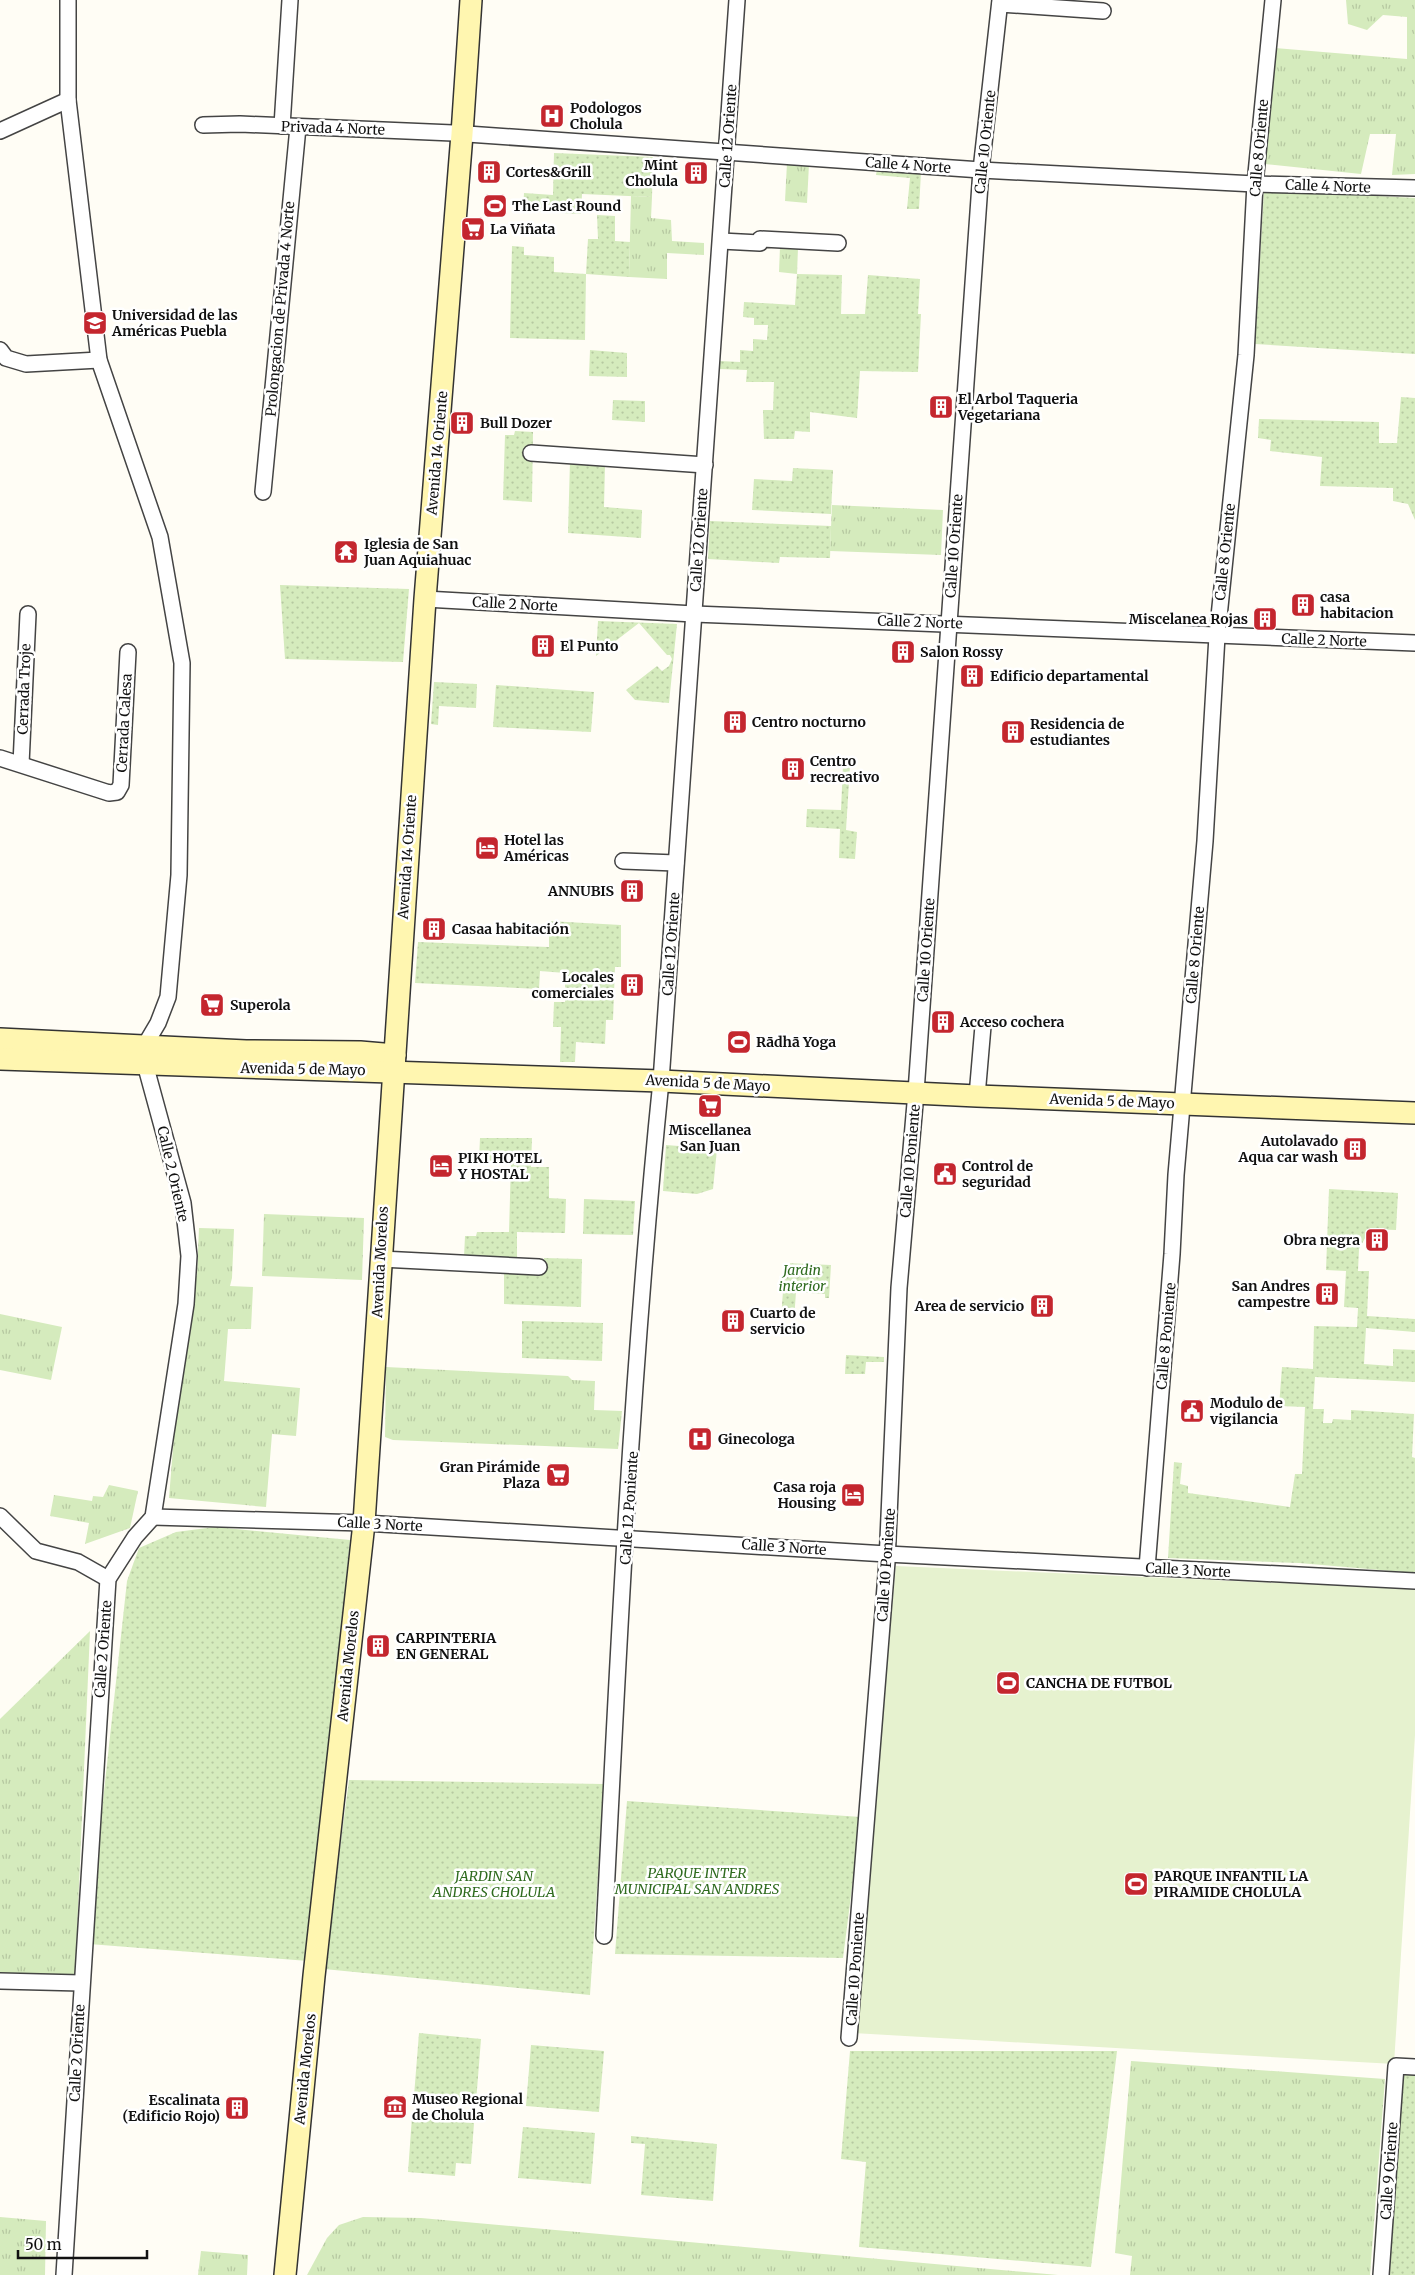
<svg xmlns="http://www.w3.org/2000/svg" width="1415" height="2275" font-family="Merriweather,serif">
<defs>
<pattern id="grass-tufts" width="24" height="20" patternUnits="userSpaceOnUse" patternTransform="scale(1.25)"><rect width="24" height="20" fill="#d5ebbd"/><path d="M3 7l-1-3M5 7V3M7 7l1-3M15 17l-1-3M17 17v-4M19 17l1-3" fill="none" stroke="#b6c8a1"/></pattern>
<pattern id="park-dots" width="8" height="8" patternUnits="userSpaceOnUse" patternTransform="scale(1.25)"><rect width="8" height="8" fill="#d5ebbd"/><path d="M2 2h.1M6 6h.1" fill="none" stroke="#b6c8a1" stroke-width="1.8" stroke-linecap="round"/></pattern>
</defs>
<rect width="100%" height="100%" fill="#fffdf5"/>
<g fill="url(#grass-tufts)">
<polygon points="1346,0 1415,0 1415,174 1392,175 1396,134 1370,134 1361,174 1265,164 1275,48 1407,59 1407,17 1383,15 1367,30 1348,24"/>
<polygon points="787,163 809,164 807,203 785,201"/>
<polygon points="631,196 652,197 651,218 671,220 672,241 704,243 704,255 667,253 667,279 629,277"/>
<polygon points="780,247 798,248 797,274 779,272"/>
<polygon points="832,505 943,510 941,555 830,551"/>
<polygon points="264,1214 364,1218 362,1280 262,1276"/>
<polygon points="199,1228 234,1229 232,1278 230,1286 253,1287 251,1329 228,1329 224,1381 300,1388 296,1436 272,1434 266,1507 169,1498 187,1274 197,1276"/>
<polygon points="0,1314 62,1327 51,1380 0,1370"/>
<polygon points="386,1367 568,1376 572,1380 595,1381 594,1410 622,1411 618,1449 393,1440 385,1437"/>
<polygon points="109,1485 138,1491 130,1528 85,1544 89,1523 50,1516 54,1495 92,1501 93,1496 103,1497"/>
<polygon points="90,1631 75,1978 0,1974 0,1719"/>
<polygon points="1131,2061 1385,2079 1370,2275 1130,2275 1132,2256 1115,2253"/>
<polygon points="0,2217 46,2221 45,2275 0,2275"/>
<polygon points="363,2217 421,2218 1058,2275 307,2275 327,2238 339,2225"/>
<polygon points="201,2251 248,2255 247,2275 198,2275"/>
</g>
<g fill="url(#park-dots)">
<polygon points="554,153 653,157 652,197 582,194 581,214 523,211 524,193 553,195"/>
<polygon points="877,169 921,172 919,209 907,209 910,178 876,175"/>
<polygon points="1264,190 1415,198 1415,354 1255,344"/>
<polygon points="597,215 615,216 615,241 630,242 629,277 586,274 585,340 510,338 512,246 524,247 524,255 554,257 554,272 586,274 588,239 598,239"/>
<polygon points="797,274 842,275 841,314 865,314 868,275 920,279 918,314 921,314 918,372 860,371 857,418 810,412 810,432 795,431 794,439 764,439 763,410 773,410 774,382 746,382 747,370 719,369 719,361 740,362 740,350 753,351 753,339 767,340 768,325 754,325 754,318 743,317 744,302 795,305"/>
<polygon points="590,350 627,353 627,377 589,376"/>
<polygon points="1401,397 1415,398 1415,520 1408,504 1393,501 1393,488 1320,486 1322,457 1270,451 1271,440 1258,438 1259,419 1379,422 1379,443 1397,443"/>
<polygon points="613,400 645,401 645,422 612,420"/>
<polygon points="515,431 533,432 532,502 503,500 505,435 514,435"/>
<polygon points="570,461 605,464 604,507 642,510 641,538 568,533"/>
<polygon points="793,468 833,470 831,514 752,510 754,479 792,481"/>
<polygon points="710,521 831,526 830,558 780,557 779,563 708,559"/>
<polygon points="280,585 409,589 403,662 285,659"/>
<polygon points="598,621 677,624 669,703 635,700 626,690 657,666 662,671 669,666 672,659 670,655 667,655 639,623 596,656"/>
<polygon points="434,682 477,684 476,708 439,706 438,725 431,724"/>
<polygon points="496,685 594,692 591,732 493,727"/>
<polygon points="843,765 850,766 846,830 857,832 855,859 839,858 840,829 806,827 807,809 841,810"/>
<polygon points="549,921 621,925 621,967 615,967 613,1020 606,1020 605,1044 576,1042 575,1062 560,1062 561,1027 553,1027 554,1002 565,1002 565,973 540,971 539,989 415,983 418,942 549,947"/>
<polygon points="480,1138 532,1138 531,1167 549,1167 549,1198 566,1199 565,1233 517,1232 517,1257 464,1257 465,1236 476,1236 477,1232 509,1232 511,1162 479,1160"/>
<polygon points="666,1145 717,1149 713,1189 697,1194 663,1191"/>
<polygon points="1329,1189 1398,1193 1396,1230 1370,1229 1359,1249 1358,1271 1369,1271 1367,1316 1415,1319 1415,1332 1366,1328 1364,1364 1393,1366 1393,1349 1415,1350 1415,1382 1315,1377 1313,1409 1324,1409 1323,1423 1332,1423 1333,1419 1351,1420 1351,1410 1414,1414 1412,1457 1415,1458 1415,1573 1299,1563 1168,1558 1174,1462 1182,1463 1180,1484 1188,1486 1188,1493 1290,1507 1295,1474 1302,1474 1305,1407 1279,1406 1282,1367 1313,1369 1314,1326 1357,1327 1358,1308 1344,1307 1346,1271 1326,1270"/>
<polygon points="584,1199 635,1201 633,1235 583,1234"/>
<polygon points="544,1258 582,1259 581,1307 504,1304 504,1271 543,1271"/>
<polygon points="785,1263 831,1265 829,1298 825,1298 825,1294 796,1292 794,1320 781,1319"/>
<polygon points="522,1321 603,1323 602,1361 522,1358"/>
<polygon points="846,1355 884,1357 884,1362 866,1362 865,1374 845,1374"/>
<polygon points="215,1527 350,1540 308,1961 89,1944 94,1883 127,1581 139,1548 176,1532"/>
<polygon points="349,1780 604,1784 590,1995 324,1969"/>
<polygon points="627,1801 861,1817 843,1958 615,1954"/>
<polygon points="419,2033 481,2039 476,2102 414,2096"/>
<polygon points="531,2045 604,2051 599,2112 526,2106"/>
<polygon points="850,2051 1117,2051 1091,2267 859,2247 866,2162 841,2159"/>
<polygon points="1401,2075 1415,2075 1415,2275 1387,2275"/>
<polygon points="412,2117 474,2123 471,2164 456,2163 455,2176 408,2172"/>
<polygon points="523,2127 595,2133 591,2184 518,2178"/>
<polygon points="631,2136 717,2144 713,2201 641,2195 645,2144 631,2143"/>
</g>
<polygon fill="#e6f2cf" points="896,1566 1415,1589 1415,1735 1394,2064 853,2033"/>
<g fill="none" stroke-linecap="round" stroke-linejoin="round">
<defs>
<g id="minor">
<polyline points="1000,4 1103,11"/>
<polyline points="203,125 240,124 453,133 981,170 1255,184 1415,188"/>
<polyline points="282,126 290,0"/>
<polyline points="0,131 68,100"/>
<polyline points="721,241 760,243 760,239 838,243"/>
<polyline points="0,350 6,358 26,364 99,360"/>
<polyline points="531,453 705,465"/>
<polyline points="263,492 298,127"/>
<polyline points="425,599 694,614 1415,643"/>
<polyline points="0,758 109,793 117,792 121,785 128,652"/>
<polyline points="21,764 28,614"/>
<polyline points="623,861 676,863"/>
<polyline points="977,1096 983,1026"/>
<polyline points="381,1259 539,1267"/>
<polyline points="0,1516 36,1551 78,1562 108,1579"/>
<polyline points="153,1517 364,1523 887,1554 1415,1581"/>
<polyline points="1147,1568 1172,1254 1176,1175 1205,841 1217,636 1246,355 1255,184 1273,0"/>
<path d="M604,1936C618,1651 632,1365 661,1081L737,0"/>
<polyline points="0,1981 81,1983"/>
<polyline points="849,2038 887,1562 899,1288 916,1092 981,170 1000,0"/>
<polyline points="64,2275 108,1579 135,1537 153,1517 186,1304 189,1256 183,1203 145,1064 145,1045 158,1023 168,997 179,875 182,663 160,537 99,360 68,100 68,0"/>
<polyline points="1381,2275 1396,2066 1415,2067"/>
</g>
<g id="secondary">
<polyline points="0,1039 246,1051 360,1052 395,1055"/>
<polyline points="0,1059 661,1081 977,1096 1415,1113"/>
<polyline points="285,2275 314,1976 364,1523 425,599 462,134 471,0"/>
</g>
</defs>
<use href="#minor" stroke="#444" stroke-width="18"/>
<use href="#secondary" stroke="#333" stroke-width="24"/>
<use href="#minor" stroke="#fff" stroke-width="15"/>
<use href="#secondary" stroke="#fff6b0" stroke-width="21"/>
</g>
<defs>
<symbol id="hospital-square" viewBox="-11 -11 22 22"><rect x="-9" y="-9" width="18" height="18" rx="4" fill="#c4262e" stroke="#fff"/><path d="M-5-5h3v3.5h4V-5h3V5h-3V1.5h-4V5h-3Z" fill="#fff"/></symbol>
<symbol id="building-square" viewBox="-11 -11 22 22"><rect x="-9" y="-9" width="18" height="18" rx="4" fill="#c4262e" stroke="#fff"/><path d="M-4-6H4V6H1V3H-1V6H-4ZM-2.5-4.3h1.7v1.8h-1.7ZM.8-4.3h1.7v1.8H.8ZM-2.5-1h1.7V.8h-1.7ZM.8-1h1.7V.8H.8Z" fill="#fff"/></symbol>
<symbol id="stadium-square" viewBox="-11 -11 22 22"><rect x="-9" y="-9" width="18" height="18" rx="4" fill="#c4262e" stroke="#fff"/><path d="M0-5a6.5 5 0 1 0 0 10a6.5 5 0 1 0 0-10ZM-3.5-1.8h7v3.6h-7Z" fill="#fff"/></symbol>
<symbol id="supermarket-square" viewBox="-11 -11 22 22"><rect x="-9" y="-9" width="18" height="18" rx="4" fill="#c4262e" stroke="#fff"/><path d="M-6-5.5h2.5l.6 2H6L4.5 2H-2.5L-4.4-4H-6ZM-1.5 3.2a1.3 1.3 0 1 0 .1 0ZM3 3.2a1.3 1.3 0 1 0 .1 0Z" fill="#fff"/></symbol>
<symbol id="university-square" viewBox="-11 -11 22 22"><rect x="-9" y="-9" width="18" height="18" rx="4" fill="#c4262e" stroke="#fff"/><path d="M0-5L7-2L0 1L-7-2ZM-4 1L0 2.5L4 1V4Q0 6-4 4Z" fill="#fff"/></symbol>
<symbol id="temple-square" viewBox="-11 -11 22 22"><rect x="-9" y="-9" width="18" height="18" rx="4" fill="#c4262e" stroke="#fff"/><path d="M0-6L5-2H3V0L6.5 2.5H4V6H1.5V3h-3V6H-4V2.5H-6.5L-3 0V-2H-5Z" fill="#fff"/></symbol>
<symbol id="hotel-square" viewBox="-11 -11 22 22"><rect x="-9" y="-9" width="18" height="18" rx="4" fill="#c4262e" stroke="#fff"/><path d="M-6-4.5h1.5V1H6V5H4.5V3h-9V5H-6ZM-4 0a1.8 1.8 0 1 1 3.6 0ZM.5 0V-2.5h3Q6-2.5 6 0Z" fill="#fff"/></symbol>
<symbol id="civic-square" viewBox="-11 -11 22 22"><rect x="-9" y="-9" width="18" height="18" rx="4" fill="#c4262e" stroke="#fff"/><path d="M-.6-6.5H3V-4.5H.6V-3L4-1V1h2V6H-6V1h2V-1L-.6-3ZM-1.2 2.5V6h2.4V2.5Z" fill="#fff"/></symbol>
<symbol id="museum-square" viewBox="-11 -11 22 22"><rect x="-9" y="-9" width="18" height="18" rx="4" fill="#c4262e" stroke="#fff"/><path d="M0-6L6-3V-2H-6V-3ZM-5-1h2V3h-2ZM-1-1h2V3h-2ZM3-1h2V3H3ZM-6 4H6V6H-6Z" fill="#fff"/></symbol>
</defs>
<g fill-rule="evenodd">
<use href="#hospital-square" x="538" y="102" width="28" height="28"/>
<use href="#building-square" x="475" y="158" width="28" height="28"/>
<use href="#building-square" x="682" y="159" width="28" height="28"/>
<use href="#stadium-square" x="481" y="192" width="28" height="28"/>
<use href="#supermarket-square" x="459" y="215" width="28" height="28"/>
<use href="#university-square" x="81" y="309" width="28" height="28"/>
<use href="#building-square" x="927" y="393" width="28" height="28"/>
<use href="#building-square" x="448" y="409" width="28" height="28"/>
<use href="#temple-square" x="332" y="538" width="28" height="28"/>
<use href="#building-square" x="1289" y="591" width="28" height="28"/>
<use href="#building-square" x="1251" y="605" width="28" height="28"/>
<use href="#building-square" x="529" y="632" width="28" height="28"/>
<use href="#building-square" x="889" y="638" width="28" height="28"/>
<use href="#building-square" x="958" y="662" width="28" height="28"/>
<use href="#building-square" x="721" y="708" width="28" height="28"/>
<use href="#building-square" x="999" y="718" width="28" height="28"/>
<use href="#building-square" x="779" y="755" width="28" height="28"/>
<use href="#hotel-square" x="473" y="834" width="28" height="28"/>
<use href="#building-square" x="618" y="877" width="28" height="28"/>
<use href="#building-square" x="420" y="915" width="28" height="28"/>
<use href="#building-square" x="618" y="971" width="28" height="28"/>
<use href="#supermarket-square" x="198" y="991" width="28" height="28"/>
<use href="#building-square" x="929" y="1008" width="28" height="28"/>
<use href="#stadium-square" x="725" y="1028" width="28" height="28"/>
<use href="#supermarket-square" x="696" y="1092" width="28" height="28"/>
<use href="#building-square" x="1341" y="1135" width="28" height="28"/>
<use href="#hotel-square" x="427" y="1152" width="28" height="28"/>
<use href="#civic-square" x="931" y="1160" width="28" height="28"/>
<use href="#building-square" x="1363" y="1226" width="28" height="28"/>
<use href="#building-square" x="1313" y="1280" width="28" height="28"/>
<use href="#building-square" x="1028" y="1292" width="28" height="28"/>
<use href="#building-square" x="719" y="1307" width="28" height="28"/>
<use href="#civic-square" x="1178" y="1397" width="28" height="28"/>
<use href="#hospital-square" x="686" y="1425" width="28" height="28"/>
<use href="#supermarket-square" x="544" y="1461" width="28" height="28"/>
<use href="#hotel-square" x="839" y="1481" width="28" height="28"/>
<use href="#building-square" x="364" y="1632" width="28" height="28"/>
<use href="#stadium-square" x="994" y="1669" width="28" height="28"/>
<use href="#stadium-square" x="1122" y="1870" width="28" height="28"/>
<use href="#museum-square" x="381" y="2093" width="28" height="28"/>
<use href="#building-square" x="223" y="2094" width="28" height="28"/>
</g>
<g text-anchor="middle" stroke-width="5" stroke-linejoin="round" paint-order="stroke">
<g font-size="14" font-weight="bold" fill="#111" stroke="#fff" text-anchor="start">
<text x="570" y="113">Podologos<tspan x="570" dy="16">Cholula</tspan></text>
<text x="678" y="170" text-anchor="end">Mint<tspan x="678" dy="16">Cholula</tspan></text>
<text x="506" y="177">Cortes&amp;Grill</text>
<text x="512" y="211">The Last Round</text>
<text x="490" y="234">La Viñata</text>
<text x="112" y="320">Universidad de las<tspan x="112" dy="16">Américas Puebla</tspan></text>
<text x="958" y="404">El Arbol Taqueria<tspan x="958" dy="16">Vegetariana</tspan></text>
<text x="480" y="428">Bull Dozer</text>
<text x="364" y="549">Iglesia de San<tspan x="364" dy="16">Juan Aquiahuac</tspan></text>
<text x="1320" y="602">casa<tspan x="1320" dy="16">habitacion</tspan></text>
<text x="1248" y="624" text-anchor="end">Miscelanea Rojas</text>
<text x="560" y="651">El Punto</text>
<text x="920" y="657">Salon Rossy</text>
<text x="990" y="681">Edificio departamental</text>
<text x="752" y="727">Centro nocturno</text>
<text x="1030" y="729">Residencia de<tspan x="1030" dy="16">estudiantes</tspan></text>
<text x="810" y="766">Centro<tspan x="810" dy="16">recreativo</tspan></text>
<text x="504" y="845">Hotel las<tspan x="504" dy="16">Américas</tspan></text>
<text x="614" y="896" text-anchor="end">ANNUBIS</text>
<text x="452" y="934">Casaa habitación</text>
<text x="614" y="982" text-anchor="end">Locales<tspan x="614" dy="16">comerciales</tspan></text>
<text x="230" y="1010">Superola</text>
<text x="960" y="1027">Acceso cochera</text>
<text x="756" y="1047">Rādhā Yoga</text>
<text x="710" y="1135" text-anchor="middle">Miscellanea<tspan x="710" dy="16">San Juan</tspan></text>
<text x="1338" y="1146" text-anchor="end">Autolavado<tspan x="1338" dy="16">Aqua car wash</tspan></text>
<text x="458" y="1163">PIKI HOTEL<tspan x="458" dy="16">Y HOSTAL</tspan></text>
<text x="962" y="1171">Control de<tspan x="962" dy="16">seguridad</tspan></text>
<text x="1360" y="1245" text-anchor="end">Obra negra</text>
<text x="1310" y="1291" text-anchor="end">San Andres<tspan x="1310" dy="16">campestre</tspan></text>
<text x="1024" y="1311" text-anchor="end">Area de servicio</text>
<text x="750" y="1318">Cuarto de<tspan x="750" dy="16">servicio</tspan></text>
<text x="1210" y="1408">Modulo de<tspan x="1210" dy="16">vigilancia</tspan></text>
<text x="718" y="1444">Ginecologa</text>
<text x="540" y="1472" text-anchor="end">Gran Pirámide<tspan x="540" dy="16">Plaza</tspan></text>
<text x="836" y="1492" text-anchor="end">Casa roja<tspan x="836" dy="16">Housing</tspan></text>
<text x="396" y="1643">CARPINTERIA<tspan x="396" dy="16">EN GENERAL</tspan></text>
<text x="1026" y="1688">CANCHA DE FUTBOL</text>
<text x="1154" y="1881">PARQUE INFANTIL LA<tspan x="1154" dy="16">PIRAMIDE CHOLULA</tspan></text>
<text x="412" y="2104">Museo Regional<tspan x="412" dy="16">de Cholula</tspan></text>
<text x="220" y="2105" text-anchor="end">Escalinata<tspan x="220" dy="16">(Edificio Rojo)</tspan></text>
</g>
<g font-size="14" fill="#111" stroke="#fff">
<text transform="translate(333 128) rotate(2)" y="5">Privada 4 Norte</text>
<text transform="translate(728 136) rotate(-86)" y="5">Calle 12 Oriente</text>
<text transform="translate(985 142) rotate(-84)" y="5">Calle 10 Oriente</text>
<text transform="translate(1259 148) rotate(-85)" y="5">Calle 8 Oriente</text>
<text transform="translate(908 165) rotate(4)" y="5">Calle 4 Norte</text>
<text transform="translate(1328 186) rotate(2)" y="5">Calle 4 Norte</text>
<text transform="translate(280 309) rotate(-85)" y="5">Prolongacion de Privada 4 Norte</text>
<text transform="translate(437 453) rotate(-85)" y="5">Avenida 14 Oriente</text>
<text transform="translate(699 540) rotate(-86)" y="5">Calle 12 Oriente</text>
<text transform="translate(954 546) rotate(-86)" y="5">Calle 10 Oriente</text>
<text transform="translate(1225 552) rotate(-84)" y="5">Calle 8 Oriente</text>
<text transform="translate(515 604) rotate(3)" y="5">Calle 2 Norte</text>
<text transform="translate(920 622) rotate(2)" y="5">Calle 2 Norte</text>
<text transform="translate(1324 640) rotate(2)" y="5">Calle 2 Norte</text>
<text transform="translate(24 689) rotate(-88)" y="5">Cerrada Troje</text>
<text transform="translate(124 723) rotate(-87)" y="5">Cerrada Calesa</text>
<text transform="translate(407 857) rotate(-86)" y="5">Avenida 14 Oriente</text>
<text transform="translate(671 944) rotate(-86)" y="5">Calle 12 Oriente</text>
<text transform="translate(926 950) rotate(-86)" y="5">Calle 10 Oriente</text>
<text transform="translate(1195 955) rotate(-85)" y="5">Calle 8 Oriente</text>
<text transform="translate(303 1069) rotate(1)" y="5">Avenida 5 de Mayo</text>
<text transform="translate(708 1083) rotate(3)" y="5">Avenida 5 de Mayo</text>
<text transform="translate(1112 1101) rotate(2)" y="5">Avenida 5 de Mayo</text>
<text transform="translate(910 1161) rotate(-85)" y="5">Calle 10 Poniente</text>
<text transform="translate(173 1174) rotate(77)" y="5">Calle 2 Oriente</text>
<text transform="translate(380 1262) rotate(-87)" y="5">Avenida Morelos</text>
<text transform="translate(1166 1336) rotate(-85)" y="5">Calle 8 Poniente</text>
<text transform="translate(629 1508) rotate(-86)" y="5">Calle 12 Poniente</text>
<text transform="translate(380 1524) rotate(3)" y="5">Calle 3 Norte</text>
<text transform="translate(784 1547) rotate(4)" y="5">Calle 3 Norte</text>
<text transform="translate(886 1565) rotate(-86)" y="5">Calle 10 Poniente</text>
<text transform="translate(1188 1570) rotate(3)" y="5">Calle 3 Norte</text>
<text transform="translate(103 1649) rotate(-86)" y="5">Calle 2 Oriente</text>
<text transform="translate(348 1666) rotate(-84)" y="5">Avenida Morelos</text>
<text transform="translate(855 1969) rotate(-86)" y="5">Calle 10 Poniente</text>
<text transform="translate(77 2053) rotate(-87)" y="5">Calle 2 Oriente</text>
<text transform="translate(305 2069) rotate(-84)" y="5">Avenida Morelos</text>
<text transform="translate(1389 2171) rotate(-86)" y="5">Calle 9 Oriente</text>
</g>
<g font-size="14" font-style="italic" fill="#2f6b1f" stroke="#fff">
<text x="802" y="1275">Jardin<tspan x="802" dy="16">interior</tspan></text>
<text x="697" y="1878">PARQUE INTER<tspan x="697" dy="16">MUNICIPAL SAN ANDRES</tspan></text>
<text x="494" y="1881">JARDIN SAN<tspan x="494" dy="16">ANDRES CHOLULA</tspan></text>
</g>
</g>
<path d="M18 2250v8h129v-8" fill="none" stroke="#111111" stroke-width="2.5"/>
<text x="25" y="2250" font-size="15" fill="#111111" stroke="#ffffff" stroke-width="4" paint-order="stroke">50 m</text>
</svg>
